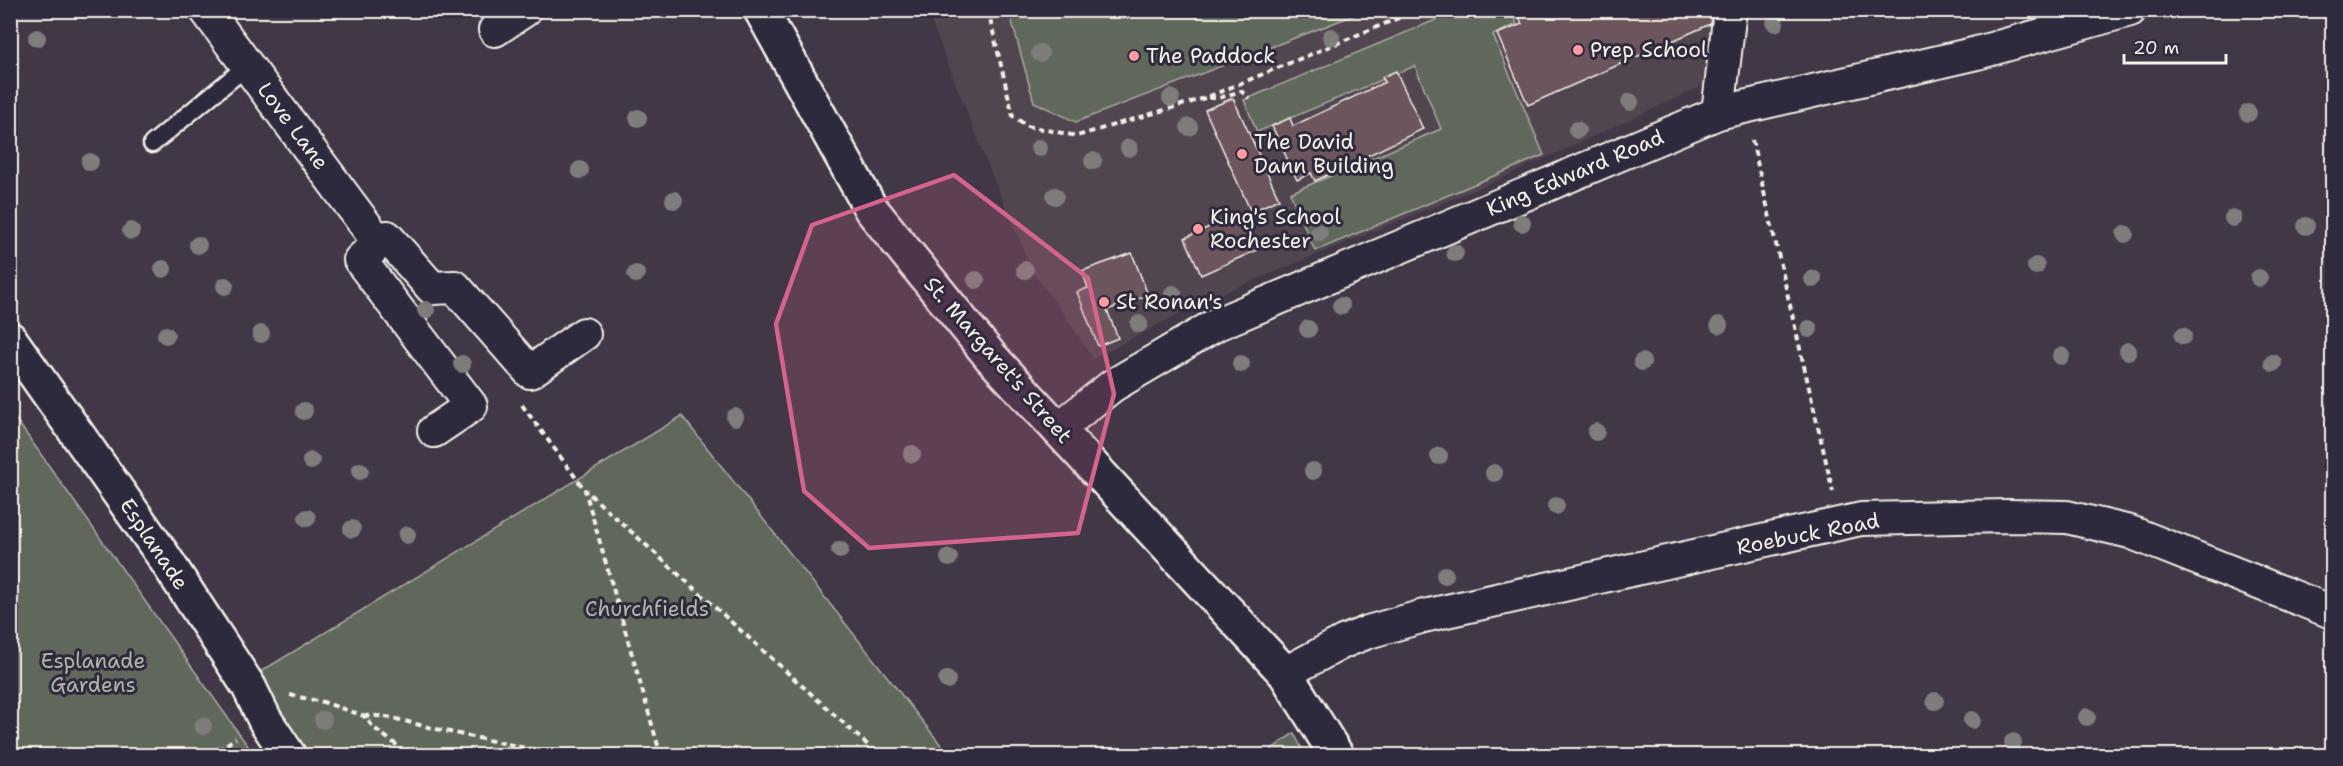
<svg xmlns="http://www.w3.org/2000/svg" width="2343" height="766" font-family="'Shantell Sans',sans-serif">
<rect width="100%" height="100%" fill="#413746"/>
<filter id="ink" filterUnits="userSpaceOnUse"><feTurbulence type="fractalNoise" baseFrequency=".0167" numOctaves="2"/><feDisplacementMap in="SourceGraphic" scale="12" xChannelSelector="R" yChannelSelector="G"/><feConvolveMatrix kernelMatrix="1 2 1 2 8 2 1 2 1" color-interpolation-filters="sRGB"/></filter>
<g filter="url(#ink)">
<polygon fill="#514450" points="927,11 1712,11 1703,86 1496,181 1202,302 1093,359 1066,317 1035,276 991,173"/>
<g fill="#61685b" stroke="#aaaca2" stroke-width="1.5">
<polygon points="1009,11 1009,10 1365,11 1076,122 1034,102"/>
<polygon points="1457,11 1511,11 1517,24 1493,35 1544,155 1315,251 1290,193 1441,129 1415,66 1257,132 1244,100"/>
<polygon points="10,411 20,425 250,749 235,756 11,755"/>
<polygon points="682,416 949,755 309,755 255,675"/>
<polygon points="1294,733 1305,755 1264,755"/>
</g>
<g fill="#6c545c" stroke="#f4f1e8" stroke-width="1.5">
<polygon points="1516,10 1710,10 1715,22 1528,105 1497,34 1522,24"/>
<polygon points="1396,71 1423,129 1315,181 1311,173 1297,180 1272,126 1290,118 1293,126 1385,82 1382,77"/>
<polygon points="1233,98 1279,199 1251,212 1205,110"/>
<polygon points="1240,213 1257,250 1201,275 1185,238"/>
<polygon points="1132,253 1148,295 1107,310 1118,338 1098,346 1077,292 1088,288 1082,271"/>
</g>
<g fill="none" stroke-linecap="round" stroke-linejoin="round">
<defs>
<polyline id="lane" points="152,144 247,66"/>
<g id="street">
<polyline points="206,10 379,243 360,260 471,406 434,431"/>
<polyline points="495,30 525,10"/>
<polyline points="1718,113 1730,10"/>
<polyline points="379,243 387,237 432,288 455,287 530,372 584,334"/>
<polyline points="1058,429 1112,386 1217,324 1718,113 1977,53 2130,10"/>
<polyline points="1285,673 1343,642 1368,632 1424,616 1861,519 2006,516 2067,517 2130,532 2332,612"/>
</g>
<g id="secondary">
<polyline points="761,10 871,209 991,357 1285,673 1337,756"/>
<polyline points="10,339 162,554 249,687 265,720 289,756"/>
</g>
</defs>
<use href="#lane" stroke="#f4f1e8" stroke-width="21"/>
<use href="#street" stroke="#f4f1e8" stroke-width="36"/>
<use href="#secondary" stroke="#f4f1e8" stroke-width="38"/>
<g stroke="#f4f1e8" stroke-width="4" stroke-dasharray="6 4.5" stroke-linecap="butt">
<polyline points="988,10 1013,116 1027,126 1077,136 1205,98 1418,10"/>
<polyline points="1209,98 1219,98 1241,91 1249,98"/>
<polyline points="1752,140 1833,492"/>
<polyline points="522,405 585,490"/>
<polyline points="290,695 323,702 364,716 374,728 411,756"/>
<path d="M364,716C387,714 409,723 432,728C474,738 517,745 559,756"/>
<polyline points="209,756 236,738"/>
<polyline points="661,756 585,490 880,756"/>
</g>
<use href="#lane" stroke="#2f2a3d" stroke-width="16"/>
<use href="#street" stroke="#2f2a3d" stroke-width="32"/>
<use href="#secondary" stroke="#2f2a3d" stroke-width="33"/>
</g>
<g fill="#7f7b7c">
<circle cx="1775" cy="23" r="9"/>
<circle cx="1331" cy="37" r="9"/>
<circle cx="37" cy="38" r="9"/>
<circle cx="1040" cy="53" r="9"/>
<circle cx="1171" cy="98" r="9"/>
<circle cx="1630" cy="102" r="9"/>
<circle cx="2248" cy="113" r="9"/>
<circle cx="638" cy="118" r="9"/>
<circle cx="1189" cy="127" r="9"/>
<circle cx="1577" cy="130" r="9"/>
<circle cx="1039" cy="148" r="9"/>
<circle cx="1129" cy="148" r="9"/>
<circle cx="1093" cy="161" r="9"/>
<circle cx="90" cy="162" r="9"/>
<circle cx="580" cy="170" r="9"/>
<circle cx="1055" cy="196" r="9"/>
<circle cx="674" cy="200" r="9"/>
<circle cx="2233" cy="218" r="9"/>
<circle cx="1522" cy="223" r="9"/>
<circle cx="2306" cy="226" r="9"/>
<circle cx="131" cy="231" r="9"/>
<circle cx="1319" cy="233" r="9"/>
<circle cx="2125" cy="234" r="9"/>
<circle cx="198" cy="245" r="9"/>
<circle cx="1455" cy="253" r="9"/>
<circle cx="2036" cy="266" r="9"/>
<circle cx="163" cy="269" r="9"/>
<circle cx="1025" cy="270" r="9"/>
<circle cx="636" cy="274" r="9"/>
<circle cx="2259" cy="278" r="9"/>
<circle cx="1813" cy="279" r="9"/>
<circle cx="976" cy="280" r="9"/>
<circle cx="225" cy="286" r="9"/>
<circle cx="1173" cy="294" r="9"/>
<circle cx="1341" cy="306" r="9"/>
<circle cx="426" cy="310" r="9"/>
<circle cx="1139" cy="324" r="9"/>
<circle cx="1719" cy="325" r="9"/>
<circle cx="1308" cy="329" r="9"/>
<circle cx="1809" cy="329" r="9"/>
<circle cx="261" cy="334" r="9"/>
<circle cx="166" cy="335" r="9"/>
<circle cx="2183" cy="336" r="9"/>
<circle cx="2128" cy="351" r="9"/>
<circle cx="2061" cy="356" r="9"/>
<circle cx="1642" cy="362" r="9"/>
<circle cx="2273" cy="363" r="9"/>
<circle cx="462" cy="364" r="9"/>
<circle cx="1241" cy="364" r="9"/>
<circle cx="304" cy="411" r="9"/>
<circle cx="735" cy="417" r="9"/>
<circle cx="1596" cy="432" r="9"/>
<circle cx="912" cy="454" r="9"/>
<circle cx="1439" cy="456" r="9"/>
<circle cx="311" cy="461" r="9"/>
<circle cx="360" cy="471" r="9"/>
<circle cx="1313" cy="471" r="9"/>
<circle cx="1494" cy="473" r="9"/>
<circle cx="1556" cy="506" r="9"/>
<circle cx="307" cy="518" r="9"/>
<circle cx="352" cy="529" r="9"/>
<circle cx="407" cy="535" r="9"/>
<circle cx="840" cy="550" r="9"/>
<circle cx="949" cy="558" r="9"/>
<circle cx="1445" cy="575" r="9"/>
<circle cx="947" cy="680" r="9"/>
<circle cx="1935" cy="701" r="9"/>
<circle cx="2087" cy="717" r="9"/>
<circle cx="323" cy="720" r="9"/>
<circle cx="1972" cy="720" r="9"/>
<circle cx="203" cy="726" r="9"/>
<circle cx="2013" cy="742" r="9"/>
</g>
</g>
<path fill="#d4648c" fill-opacity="0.2" stroke="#d4648c" stroke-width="4.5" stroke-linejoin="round" d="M954,175L1088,278L1114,394L1078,533L869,548L804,491L776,324L812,225Z"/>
<g fill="#ff9aa2" stroke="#2f2a3d" stroke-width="2">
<circle cx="1578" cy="50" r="6"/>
<circle cx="1134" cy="56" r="6"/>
<circle cx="1242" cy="154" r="6"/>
<circle cx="1198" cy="229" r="6"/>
<circle cx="1104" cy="302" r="6"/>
</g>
<g text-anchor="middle" stroke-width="6" stroke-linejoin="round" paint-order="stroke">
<g font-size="21" fill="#f4f1e8" stroke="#2f2a3d" text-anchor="start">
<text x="1590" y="57">Prep School</text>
<text x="1146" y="63">The Paddock</text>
<text x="1254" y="149">The David<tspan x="1254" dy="24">Dann Building</tspan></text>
<text x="1210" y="224">King's School<tspan x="1210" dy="24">Rochester</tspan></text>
<text x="1116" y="309">St Ronan's</text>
</g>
<g font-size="21" fill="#f4f1e8" stroke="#2f2a3d">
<text transform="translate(293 126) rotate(53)" y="7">Love Lane</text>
<text transform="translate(1575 173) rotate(-23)" y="7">King Edward Road</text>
<text transform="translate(998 360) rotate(49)" y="7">St. Margaret's Street</text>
<text transform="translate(1808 534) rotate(-11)" y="7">Roebuck Road</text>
<text transform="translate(154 544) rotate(56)" y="7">Esplanade</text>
</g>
<g font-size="21" fill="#b2b3a9" stroke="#2f2a3d">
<text x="647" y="616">Churchfields</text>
<text x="93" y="668">Esplanade<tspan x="93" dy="24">Gardens</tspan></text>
</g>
</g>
<rect width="2343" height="766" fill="none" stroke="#2f2a3d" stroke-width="36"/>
<rect x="18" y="18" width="2307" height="730" fill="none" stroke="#f4f1e8" stroke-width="2" filter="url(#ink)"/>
<path d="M2124 54v9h102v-9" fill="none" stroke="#f4f1e8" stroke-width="3"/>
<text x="2133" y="54" font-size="18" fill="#f4f1e8" stroke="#2f2a3d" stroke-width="4.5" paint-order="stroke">20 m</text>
</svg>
